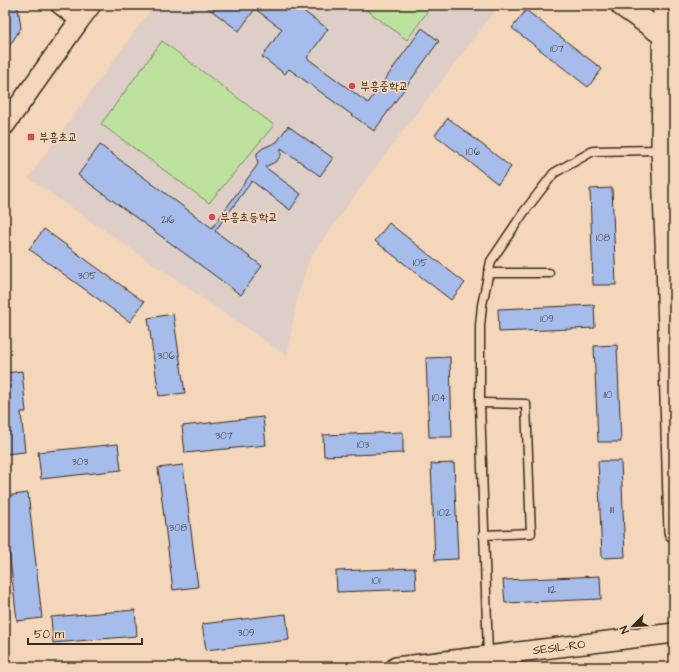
<svg xmlns="http://www.w3.org/2000/svg" width="679" height="672" font-family="'Architects Daughter','Poor Story',sans-serif">
<rect width="100%" height="100%" fill="#f4d6ba"/>
<filter id="ink" filterUnits="userSpaceOnUse"><feTurbulence type="fractalNoise" baseFrequency=".025" numOctaves="2"/><feDisplacementMap in="SourceGraphic" scale="8" xChannelSelector="R" yChannelSelector="G"/><feConvolveMatrix kernelMatrix="1 2 1 2 8 2 1 2 1" color-interpolation-filters="sRGB"/></filter>
<g filter="url(#ink)">
<polygon fill="#ddcec8" points="154,5 499,5 375,168 310,257 297,298 287,356 28,178"/>
<g fill="#bce29e" stroke="#7c865e">
<polygon points="360,5 432,5 407,40"/>
<polygon points="162,41 274,125 209,203 101,124"/>
</g>
<g fill="#a6bcea" stroke="#3b2a1e">
<polygon points="8,5 13,5 18,8 21,28 5,53 5,9"/>
<polygon points="204,5 295,5 328,29 307,58 368,103 422,28 439,41 374,131 289,69 285,74 262,57 282,29 255,9 239,31"/>
<polygon points="526,10 602,69 588,87 512,28"/>
<polygon points="448,118 511,167 498,184 435,135"/>
<polygon points="288,126 333,158 320,176 281,148 281,155 277,161 265,167 301,194 290,210 252,181 215,231 262,266 241,295 78,175 100,145 212,228 258,164 257,159 257,153 263,148 277,142"/>
<polygon points="612,188 616,285 593,285 590,189"/>
<polygon points="389,223 465,283 451,300 375,241"/>
<polygon points="44,229 144,302 130,322 29,249"/>
<polygon points="594,305 595,328 499,332 498,309"/>
<polygon points="173,314 185,393 159,396 148,318"/>
<polygon points="617,345 621,442 598,442 594,346"/>
<polygon points="450,357 452,437 429,437 426,358"/>
<polygon points="22,371 26,412 21,412 25,452 5,454 5,373"/>
<polygon points="263,417 266,445 185,453 182,426"/>
<polygon points="403,432 403,453 324,456 323,435"/>
<polygon points="118,444 121,470 41,479 38,452"/>
<polygon points="598,461 621,461 625,557 602,558"/>
<polygon points="454,463 458,559 435,560 431,464"/>
<polygon points="183,465 198,587 173,590 158,468"/>
<polygon points="28,493 42,618 17,621 5,515 5,496"/>
<polygon points="415,568 416,589 337,592 336,571"/>
<polygon points="600,576 601,599 505,603 503,580"/>
<polygon points="135,610 137,636 53,643 51,617"/>
<polygon points="286,614 289,640 206,650 202,624"/>
</g>
<g fill="none" stroke-linecap="round" stroke-linejoin="round">
<defs>
<g id="service">
<polyline points="488,273 549,273"/>
<polyline points="480,403 526,404 531,533 483,535"/>
<polyline points="488,656 480,403 480,326 482,305 491,261 524,212 554,173 593,151 661,150"/>
</g>
<polyline id="minor" points="58,5 79,21"/>
<g id="tertiary">
<polyline points="663,5 661,150 666,263 674,532"/>
<polyline points="5,125 79,21 91,5"/>
<polyline points="396,667 674,633"/>
</g>
<polyline id="secondary" points="622,5 674,42"/>
</defs>
<use href="#service" stroke="#3b2a1e" stroke-width="11"/>
<use href="#minor" stroke="#3b2a1e" stroke-width="18"/>
<use href="#tertiary" stroke="#3b2a1e" stroke-width="22"/>
<use href="#secondary" stroke="#3b2a1e" stroke-width="25"/>
<use href="#service" stroke="#f4d6ba" stroke-width="8"/>
<use href="#minor" stroke="#f4d6ba" stroke-width="15"/>
<use href="#tertiary" stroke="#f4d6ba" stroke-width="19"/>
<use href="#secondary" stroke="#f4d6ba" stroke-width="22"/>
</g>
</g>
<g fill="#d1495b" stroke="#f4d6ba" stroke-width="1.5">
<circle cx="352" cy="86" r="4"/>
<rect x="27" y="133" width="8" height="8" rx="2"/>
<circle cx="212" cy="217" r="4"/>
</g>
<g text-anchor="middle" stroke-width="3.5" stroke-linejoin="round" paint-order="stroke">
<g font-size="10" fill="#564e51">
<text x="557" y="52">107</text>
<text x="473" y="155">106</text>
<text x="168" y="223">216</text>
<text x="603" y="241">108</text>
<text x="420" y="266">105</text>
<text x="87" y="279">305</text>
<text x="547" y="322">109</text>
<text x="166" y="359">306</text>
<text x="608" y="398">110</text>
<text x="439" y="401">104</text>
<text x="224" y="439">307</text>
<text x="363" y="448">103</text>
<text x="80" y="465">303</text>
<text x="612" y="513">111</text>
<text x="444" y="516">102</text>
<text x="178" y="531">308</text>
<text x="376" y="584">101</text>
<text x="552" y="593">112</text>
<text x="246" y="636">309</text>
</g>
<g font-size="12" fill="#3b2a1e" stroke="#f4d6ba" text-anchor="start">
<text x="360" y="90">부흥중학교</text>
<text x="39" y="141">부흥초교</text>
<text x="220" y="221">부흥초등학교</text>
</g>
<g font-size="12" fill="#3b2a1e" stroke="#f4d6ba">
<text transform="translate(559 647) rotate(-7)" y="4">SESIL-RO</text>
</g>
</g>
<rect width="679" height="672" fill="none" stroke="#f4d6ba" stroke-width="20"/>
<rect x="10" y="10" width="659" height="652" fill="none" stroke="#3b2a1e" stroke-width="1.5" filter="url(#ink)"/>
<g transform="translate(633 626) rotate(246)" stroke="#f4d6ba" stroke-width="3" paint-order="stroke">
<path d="M0-3L7 15L0 10L-7 15Z" fill="#3b2a1e"/>
<text y="-6" font-size="11" font-weight="bold" text-anchor="middle" fill="#3b2a1e">N</text>
</g>
<path d="M28 638v6h114v-6" fill="none" stroke="#3b2a1e" stroke-width="2"/>
<text x="34" y="638" font-size="12" fill="#3b2a1e" stroke="#f4d6ba" stroke-width="3" paint-order="stroke">50 m</text>
</svg>
